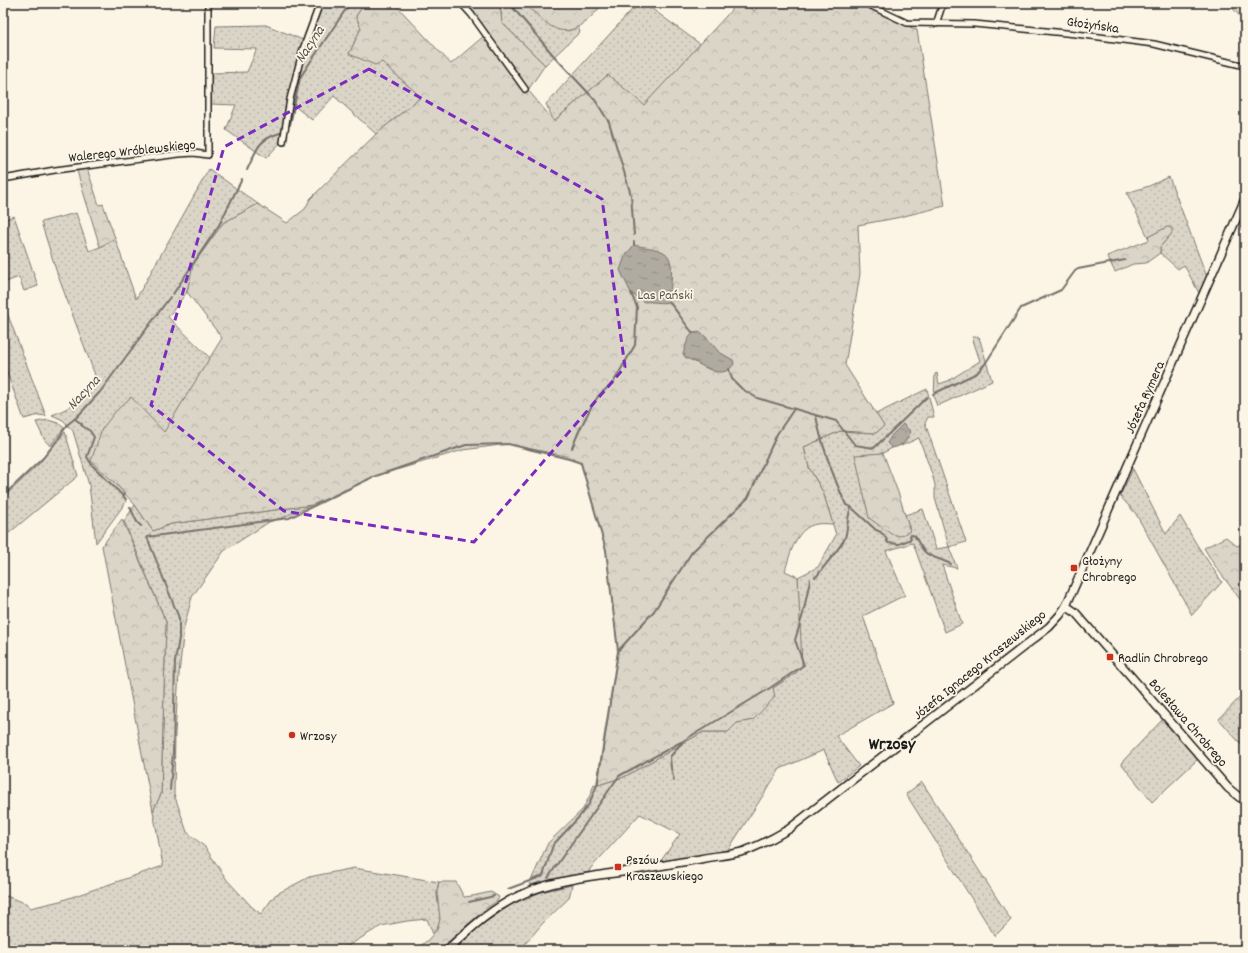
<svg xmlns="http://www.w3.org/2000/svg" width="1248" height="953" font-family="Dekko,sans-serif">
<defs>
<pattern id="grass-dots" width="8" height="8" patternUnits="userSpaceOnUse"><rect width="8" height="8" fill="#dbd5c8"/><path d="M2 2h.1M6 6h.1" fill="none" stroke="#bbb6ab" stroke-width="1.8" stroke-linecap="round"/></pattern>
<pattern id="forest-crowns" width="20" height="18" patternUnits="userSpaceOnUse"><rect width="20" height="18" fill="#dbd5c8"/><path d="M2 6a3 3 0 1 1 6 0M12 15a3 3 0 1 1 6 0" fill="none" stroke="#bbb6ab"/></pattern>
<pattern id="water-ripples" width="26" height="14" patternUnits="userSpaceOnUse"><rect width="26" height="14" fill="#b0aba1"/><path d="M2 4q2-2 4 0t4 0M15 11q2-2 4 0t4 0" fill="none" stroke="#8e8a82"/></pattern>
</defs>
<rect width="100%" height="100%" fill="#fcf5e5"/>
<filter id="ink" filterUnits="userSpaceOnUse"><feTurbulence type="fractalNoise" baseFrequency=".025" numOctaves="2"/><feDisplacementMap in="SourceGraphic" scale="8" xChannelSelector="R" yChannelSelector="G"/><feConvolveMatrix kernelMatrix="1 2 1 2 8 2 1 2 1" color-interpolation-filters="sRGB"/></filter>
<g filter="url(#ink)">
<g fill="url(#grass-dots)" stroke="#7c7872" fill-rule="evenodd">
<polygon points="323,3 365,3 356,16 361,28 349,54 382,62 421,97 376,134 334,96 312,120 287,100 281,142 266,158 226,130 236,105 210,104 212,73 247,72 257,49 214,48 216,26 266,25 308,42"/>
<polygon points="497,3 523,3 534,12 568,31 578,27 580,32 545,65 502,23 500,6"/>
<polygon points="638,3 644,3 700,44 644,106 608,75 554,121 546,104"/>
<polygon points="1228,3 1245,3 1245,22"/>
<path d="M209,169L258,204L223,223L193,265L187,292L168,317L210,358L164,433L116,484L123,492L126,502L96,543L89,485L73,431L63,420L52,415C76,406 83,397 95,375L57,273L41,222L76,213L89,251L100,247L115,238L136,299Z"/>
<polygon points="1169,177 1207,277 1199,293 1184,265 1178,269 1160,253 1160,247 1172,233 1167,227 1148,237 1127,193 1149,186"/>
<polygon points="14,216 38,286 24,291 19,277 3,283 3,220"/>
<polygon points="3,302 46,416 39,415 24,419 3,362"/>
<polygon points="972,337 979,337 992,381 937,406 934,398 935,374 937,373 939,384 948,381 980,361"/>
<path d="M927,389L934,417H928L925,423L966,542L949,547L957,568L942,565L962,624L945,632L913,543L886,551L905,595L863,616L893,703L836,736L859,766L838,782L824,750L780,769L728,850L660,862L680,834L640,814L590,869L589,872L529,885L548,843L583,809L591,793L594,784L598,785L624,777L703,732H728L737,723L753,720L773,688L796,673L799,613L798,577L818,567L836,535L823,492L809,468L804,447L840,431L876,433L884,426L876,414ZM919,438L932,474L935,485V498L949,547L936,549L923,509L905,515L910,531L856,456L883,453L892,448L887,443L907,439L901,446Z"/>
<polygon points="48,420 58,423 64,428 50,446 44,439 36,422"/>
<polygon points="65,432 78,476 3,538 3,498 38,465"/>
<polygon points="1133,469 1166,534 1180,516 1197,545 1222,582 1192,615 1136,514 1120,496"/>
<path d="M135,505L153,531L171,524L312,505L284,517L269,522L224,551L192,597L184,627L179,674L175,733L174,794L187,832L205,847L227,880L252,907L261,914L275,895L309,877L354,868L439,882C438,885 437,889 437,892C437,909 446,919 433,934L427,919L407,921L381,926L341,950H3V895L28,904L30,908L60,901L163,866L153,811L161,794L166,622L124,521Z"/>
<polygon points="1245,692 1245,749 1219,719"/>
<polygon points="1163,719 1166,720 1198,757 1197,760 1152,802 1121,763"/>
<polygon points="922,782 1011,920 995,936 906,794"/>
<polygon points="572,885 569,898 542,924 520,950 455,950 480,926 511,905 541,892"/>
</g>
<g fill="url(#forest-crowns)" stroke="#7c7872">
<path d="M365,3H394L451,64L485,35L461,3H497L500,6L502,23L545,65L528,90L554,121L608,75L644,105L738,3H745L754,11L761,3H857L917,30L945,206L896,218L858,225L860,274L845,365L884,426L876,433L840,431L804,447L809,468L823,492L833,524C828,524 822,523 817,524C796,527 790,554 785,571L798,577L802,666L796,673L773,688L775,697L753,720L737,723L728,732H703L624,777L598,785L618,651L606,550L581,464L570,457L508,444L463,450L373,477L312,505L171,524L153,531L135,505L116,484L91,461L102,429L115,412L131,397L164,432L222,338L187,292L193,265L223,223L258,204L287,223L305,209L310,199L376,134L421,97L382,62L375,65L349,54L361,28L356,16Z"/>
<path d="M523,3H601C599,11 591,17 585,22C558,44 544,19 523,3Z"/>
<polygon points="87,168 99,205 103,204 115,238 100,247 77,171"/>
<polygon points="1167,227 1172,228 1172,233 1160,247 1160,253 1146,263 1133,264 1115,272 1107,256 1149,240 1148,237"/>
<polygon points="883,453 899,495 910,531 900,536 891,534 869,518 855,455"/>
<polygon points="122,519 166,622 161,794 153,811 102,546"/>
<polygon points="1226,537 1237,546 1245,543 1245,606 1213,563 1204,548"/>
<polygon points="439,882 456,882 464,897 472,896 491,892 499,897 497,901 485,909 439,950 415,950 428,940 438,928 440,919 437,892"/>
</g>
<g fill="url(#water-ripples)" stroke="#75726c">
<path d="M634,245C642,247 658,248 665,253C676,260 670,290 669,302C661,304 652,301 644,302L631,293L620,270L625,256Z"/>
<path d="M699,332L706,337L719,352L733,360L734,364C721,383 701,363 686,358L683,354L688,339L693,333Z"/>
<path d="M903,424L911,432C905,442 903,446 892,448L887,443L892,435Z"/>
</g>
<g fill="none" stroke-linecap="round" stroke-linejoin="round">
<g stroke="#75726c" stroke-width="2">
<polyline points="509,3 554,56 595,100 609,122 631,195 634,235"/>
<polyline points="290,125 300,78 303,73 350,3"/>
<path d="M247,170C257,150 257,140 280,133"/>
<polyline points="634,242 634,245"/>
<polyline points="173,294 219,225 242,179"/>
<path d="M669,302C678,312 684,323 693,333"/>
<polyline points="729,369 732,379 742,389 757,398 836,421 855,445 874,448 927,397"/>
<polyline points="933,394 977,373 985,364 1021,308 1061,290 1075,271 1078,269 1125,260"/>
<path d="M816,416C822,447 833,476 846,505L851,507L876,530C883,532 886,537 888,543L899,544L911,539L910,536L912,535L915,536C926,559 929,554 951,564"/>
<polyline points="75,419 82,424 81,425 90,431 94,437 87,457 92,465 126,499"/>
<polyline points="572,448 579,431 590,409 599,395 613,383 635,345 637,307 631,293"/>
<polyline points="3,496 43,458 58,439 68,424 77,417 100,392 170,297"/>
<polyline points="130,507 137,522 141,526"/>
<path d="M815,577L817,576C824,566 841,547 845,538C848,528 847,517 851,507"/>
<polyline points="618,651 654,611 692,552 748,498 777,434 794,409"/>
<polyline points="674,781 671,768 670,757 683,741 767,690 804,665 795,640 803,614 810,580"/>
<polyline points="170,790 173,753 175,662 179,638 179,618 147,537 289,518 373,477 466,445 508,444 569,459 581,463 606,550 618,651 597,785 589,804 579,817 553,845 543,876 508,889"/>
<polyline points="548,878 560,860 619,776 681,742"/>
<polyline points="469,902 494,896"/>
</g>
<defs>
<g id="street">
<polyline points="461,3 471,14 525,89"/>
<polyline points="865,3 907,23 974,24 1076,34 1154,44 1245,66"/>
<polyline points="936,24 943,3"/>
<polyline points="283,142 290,99 303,49 320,3"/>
<polyline points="3,179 55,170 179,154 194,153 208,155 208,3"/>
</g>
<g id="secondary">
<polyline points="1066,606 1075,612 1228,788 1239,797 1245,800"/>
<path d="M447,950C471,928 494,906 525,893C550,882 580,878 607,874C638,870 669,864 700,859C715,856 731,855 745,851C760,845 774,838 789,829L1049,627L1060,615L1066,606L1245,199"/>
</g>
</defs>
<use href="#street" stroke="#1c1c1c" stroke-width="8"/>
<use href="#secondary" stroke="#1c1c1c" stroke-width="10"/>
<use href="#street" stroke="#fcf5e5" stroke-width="5"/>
<use href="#secondary" stroke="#fcf5e5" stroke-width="7"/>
</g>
</g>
<path fill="none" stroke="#7b2cbf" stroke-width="3" stroke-dasharray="8 5" stroke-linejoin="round" d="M369,69L602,199L625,367L474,542L284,511L151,405L224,147Z"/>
<g fill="#c8321e" stroke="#fcf5e5" stroke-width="1.5">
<rect x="1070" y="564" width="8" height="8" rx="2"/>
<rect x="1106" y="653" width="8" height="8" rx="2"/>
<circle cx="292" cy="735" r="4"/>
<rect x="614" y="863" width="8" height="8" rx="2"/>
</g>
<g text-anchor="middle" stroke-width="3.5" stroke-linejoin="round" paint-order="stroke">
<g font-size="14" fill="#1c1c1c" stroke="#fcf5e5">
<text transform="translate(1093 24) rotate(8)" y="5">Głożyńska</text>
<text transform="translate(132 150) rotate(-6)" y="5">Walerego Wróblewskiego</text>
<text transform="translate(1144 397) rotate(-66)" y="5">Józefa Rymera</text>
<text transform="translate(979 664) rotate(-39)" y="5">Józefa Ignacego Kraszewskiego</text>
<text transform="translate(1189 722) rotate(49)" y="5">Bolesława Chrobrego</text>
</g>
<g font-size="14" fill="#555450" stroke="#fcf5e5">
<text x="665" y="299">Las Pański</text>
</g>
<g font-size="14" fill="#1c1c1c" stroke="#fcf5e5" text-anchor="start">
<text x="1082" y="565">Głożyny<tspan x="1082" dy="16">Chrobrego</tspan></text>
<text x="1118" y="662">Radlin Chrobrego</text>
<text x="300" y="740">Wrzosy</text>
<text x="626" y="864">Pszów<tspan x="626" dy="16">Kraszewskiego</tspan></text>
</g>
<g font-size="15" font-style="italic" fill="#575551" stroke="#fcf5e5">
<text transform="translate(309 44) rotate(-56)" y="5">Nacyna</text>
<text transform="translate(83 392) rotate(-47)" y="5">Nacyna</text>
</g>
<g font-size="18" font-weight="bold" fill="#1c1c1c" stroke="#fcf5e5">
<text x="892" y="749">Wrzosy</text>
</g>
</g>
<rect width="1248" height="953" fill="none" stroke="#fcf5e5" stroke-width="16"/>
<rect x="8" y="8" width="1232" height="937" fill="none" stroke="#1c1c1c" stroke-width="1.5" filter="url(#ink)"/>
</svg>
